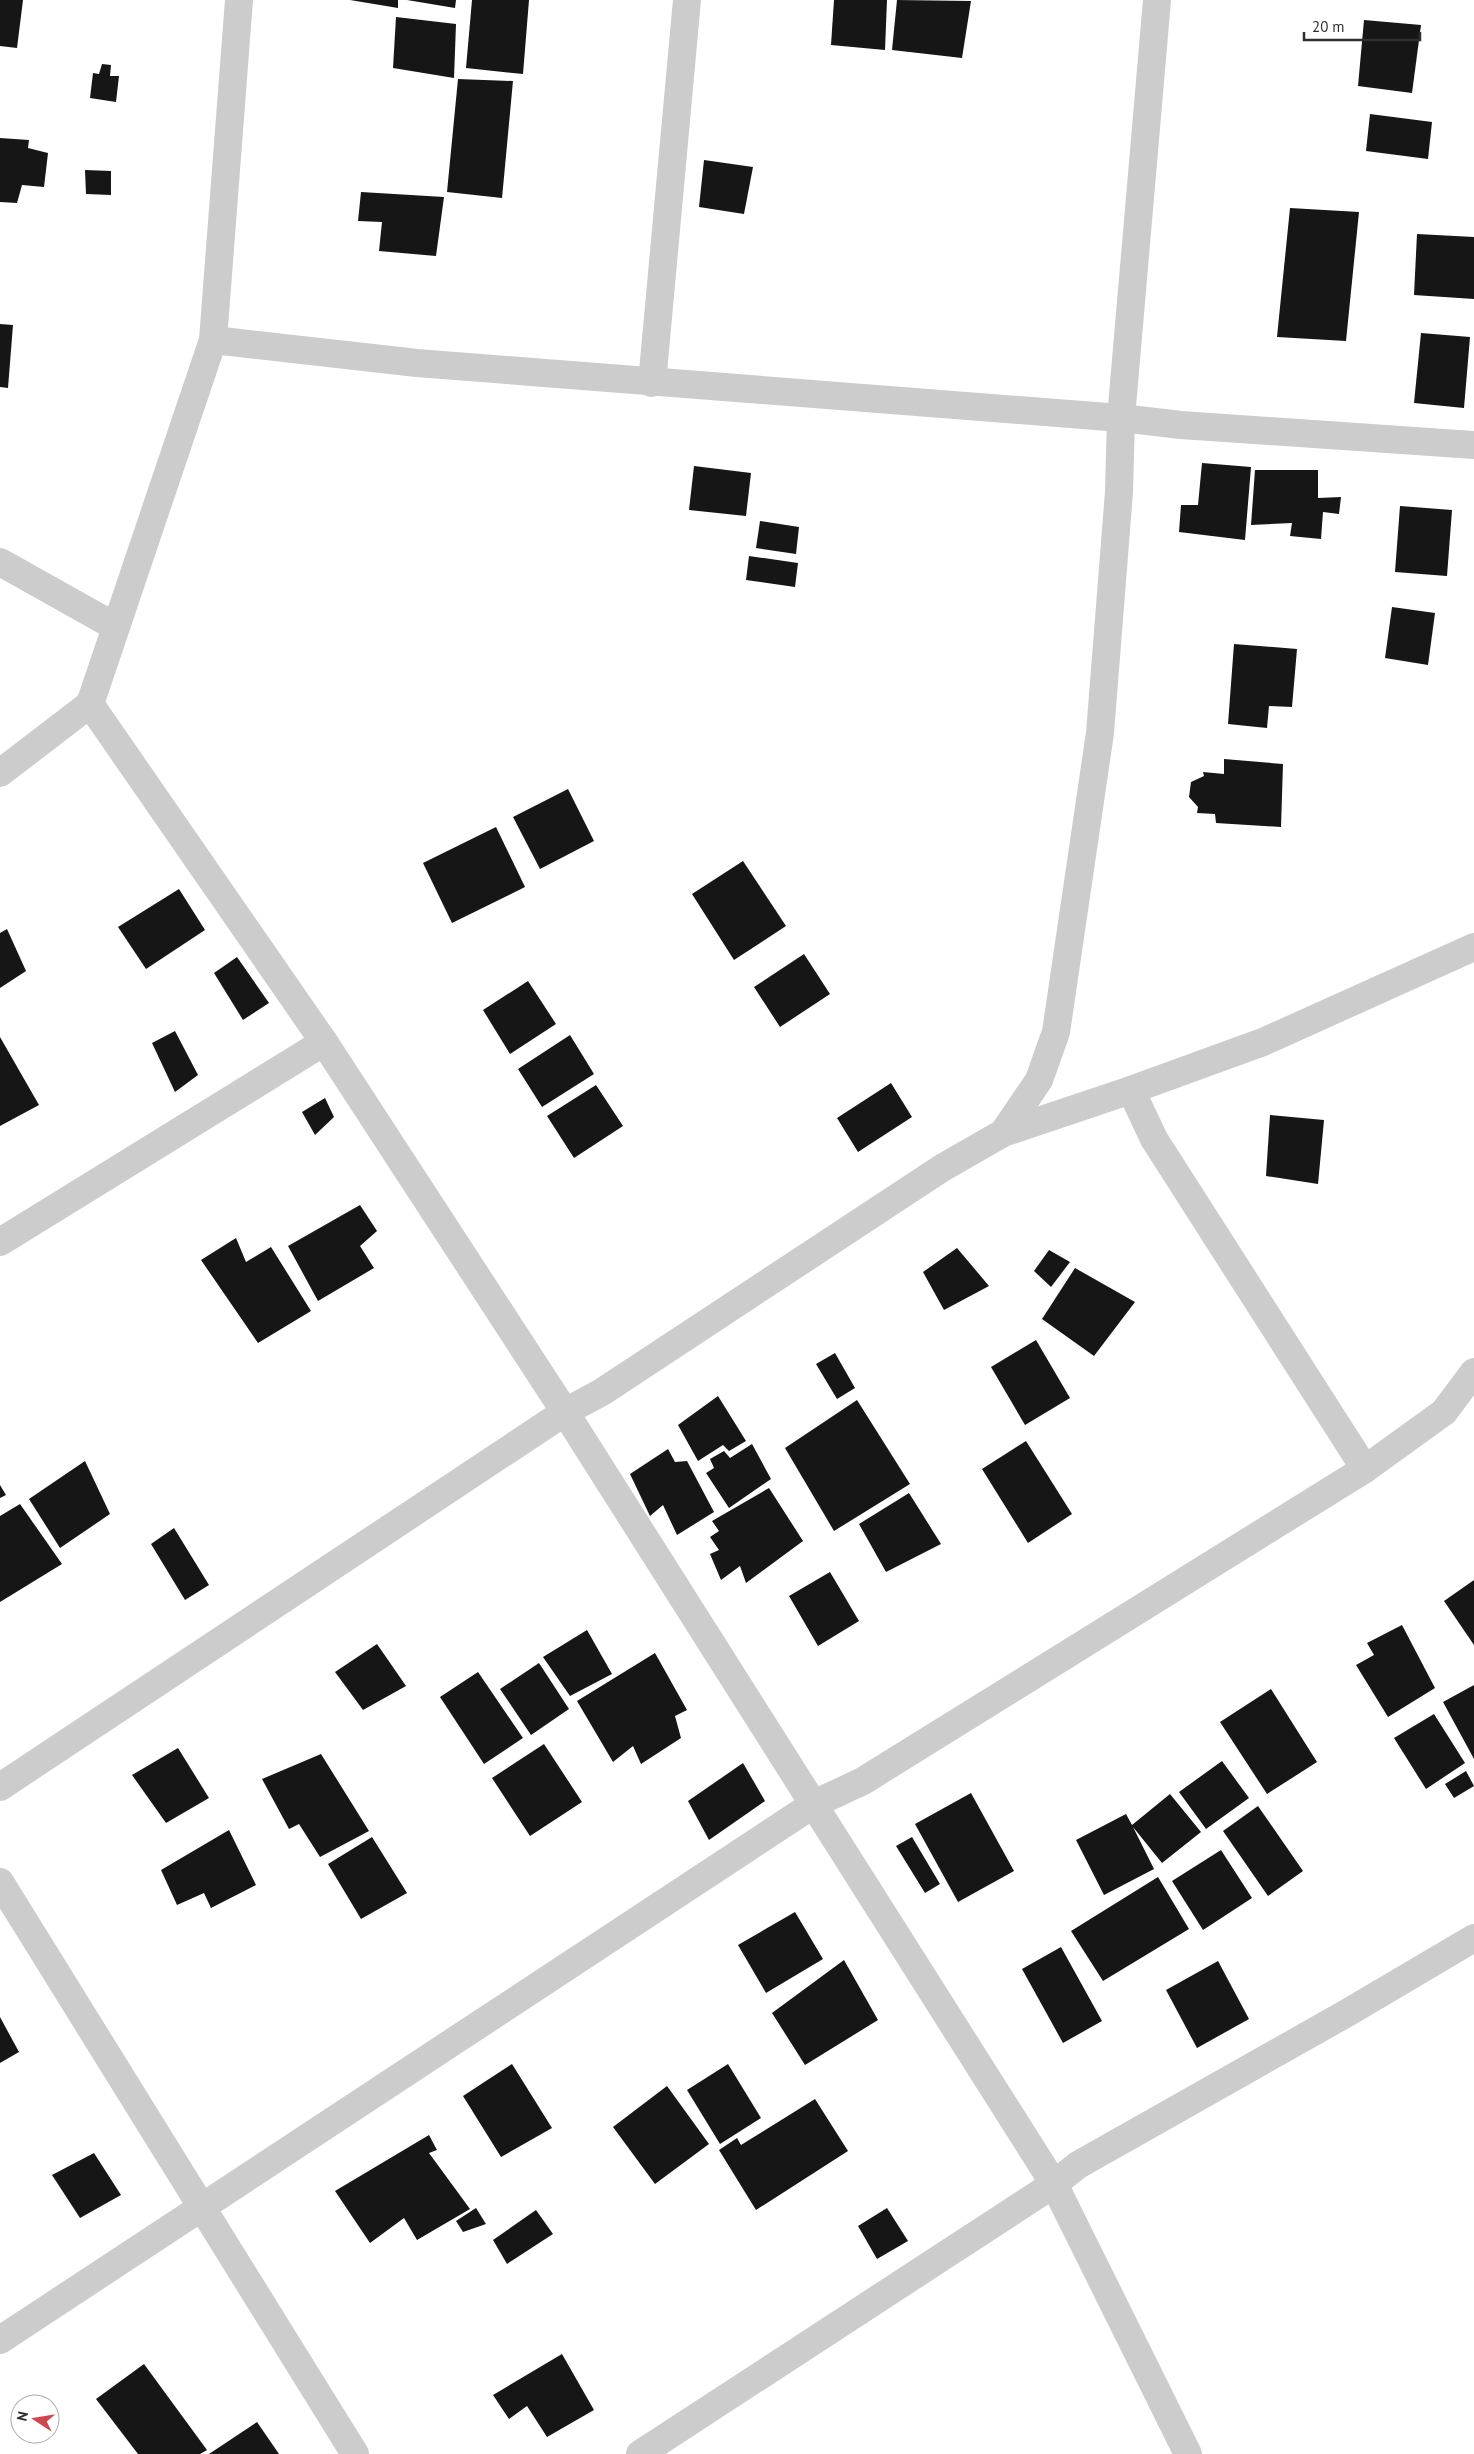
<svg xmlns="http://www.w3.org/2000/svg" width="1474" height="2454" font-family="'PT Sans',sans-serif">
<rect width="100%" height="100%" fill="#fff"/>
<g fill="#161616">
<polygon points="0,0 23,0 17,48 0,46"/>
<polygon points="350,0 398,0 398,8"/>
<polygon points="407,0 456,0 455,8"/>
<polygon points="472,0 529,0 523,74 466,68"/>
<polygon points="834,0 887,0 885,50 831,45"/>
<polygon points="897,0 971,1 962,58 892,50"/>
<polygon points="396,17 456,24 454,78 393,68"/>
<polygon points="1364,20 1421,25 1412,93 1358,86"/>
<polygon points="102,64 111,65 110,76 119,76 116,102 90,98 93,73 99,74"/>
<polygon points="458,79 513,81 502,198 447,192"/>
<polygon points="1370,114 1432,122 1428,159 1366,151"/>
<polygon points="0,138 29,140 28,148 48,153 44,187 22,185 17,203 0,202"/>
<polygon points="704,160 753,167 744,214 699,207"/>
<polygon points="85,170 111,171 111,195 86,194"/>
<polygon points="361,192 444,197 436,256 379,251 382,222 358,221"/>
<polygon points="1290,208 1359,212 1346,341 1277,337"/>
<polygon points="1417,234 1474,237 1474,299 1414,295"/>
<polygon points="0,324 13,325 8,388 0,387"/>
<polygon points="1421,333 1470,337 1464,408 1414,403"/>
<polygon points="1202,463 1251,467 1245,540 1179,532 1181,505 1198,505"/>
<polygon points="694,466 751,473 746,516 689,510"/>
<polygon points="1255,470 1318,470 1318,498 1341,497 1339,514 1323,512 1321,539 1290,536 1292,523 1251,525"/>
<polygon points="1400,506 1452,510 1447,576 1395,572"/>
<polygon points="760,521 799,527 796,554 756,548"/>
<polygon points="749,556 798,563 795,587 746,580"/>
<polygon points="1392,607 1435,613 1428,665 1385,658"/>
<polygon points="1234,644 1297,649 1292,707 1269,706 1267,728 1228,724"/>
<polygon points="1224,759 1283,764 1281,827 1216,823 1215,814 1197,813 1198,807 1189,797 1191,782 1204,776 1203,772 1224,774"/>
<polygon points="568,789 594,841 540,869 513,817"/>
<polygon points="496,827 525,887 452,923 423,863"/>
<polygon points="743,861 786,926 734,960 692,894"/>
<polygon points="179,889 205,930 146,969 118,927"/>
<polygon points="7,929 26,971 0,988 0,933"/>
<polygon points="804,954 830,994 780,1027 754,987"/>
<polygon points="237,957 269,1003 243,1020 214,973"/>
<polygon points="528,981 556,1024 510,1054 483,1010"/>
<polygon points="175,1031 198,1075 175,1092 152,1043"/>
<polygon points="570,1035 594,1074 542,1107 518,1069"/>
<polygon points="0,1037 39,1105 0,1126"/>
<polygon points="891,1083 912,1117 858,1152 837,1118"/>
<polygon points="596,1085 623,1126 574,1158 547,1116"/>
<polygon points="325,1098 334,1117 315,1135 302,1112"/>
<polygon points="1270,1115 1324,1120 1318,1184 1266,1176"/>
<polygon points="360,1205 377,1231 360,1246 374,1268 318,1301 288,1246"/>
<polygon points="236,1238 246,1262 271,1247 311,1311 258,1343 201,1260"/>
<polygon points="957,1248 989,1286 944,1310 923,1272"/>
<polygon points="1049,1250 1070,1262 1051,1287 1034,1271"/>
<polygon points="1075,1268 1135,1302 1094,1356 1042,1319"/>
<polygon points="1036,1340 1070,1398 1025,1425 991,1367"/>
<polygon points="835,1353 855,1388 837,1399 816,1364"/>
<polygon points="718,1396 746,1441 729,1451 723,1445 698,1461 678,1425"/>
<polygon points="857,1400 910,1484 834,1531 785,1448"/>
<polygon points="1026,1441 1072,1514 1028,1543 982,1469"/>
<polygon points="752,1444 771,1479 729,1508 706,1473 714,1468 710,1459 724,1451 730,1458"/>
<polygon points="668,1449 675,1462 687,1461 714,1512 677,1535 663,1505 650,1516 630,1474"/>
<polygon points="85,1461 110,1514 60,1548 29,1499"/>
<polygon points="0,1485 6,1495 0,1498"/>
<polygon points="769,1488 803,1541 746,1583 740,1566 721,1580 710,1554 719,1550 710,1537 719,1531 712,1521"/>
<polygon points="909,1493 941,1544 886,1572 859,1524"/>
<polygon points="20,1504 62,1564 0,1602 0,1516"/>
<polygon points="174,1528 209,1585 185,1600 151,1544"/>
<polygon points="830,1572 859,1621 818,1646 789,1596"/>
<polygon points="1474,1580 1474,1645 1444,1601"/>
<polygon points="1402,1625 1435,1688 1388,1717 1356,1665 1374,1655 1367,1643"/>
<polygon points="587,1630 612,1674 570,1696 543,1657"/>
<polygon points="377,1644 406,1686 363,1710 335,1672"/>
<polygon points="655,1653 687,1710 675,1716 681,1738 641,1764 633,1746 613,1762 577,1701"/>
<polygon points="539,1663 569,1709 531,1735 500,1689"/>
<polygon points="478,1672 523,1738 484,1764 440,1697"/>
<polygon points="1474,1685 1474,1759 1443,1702"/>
<polygon points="1271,1689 1317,1762 1267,1794 1220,1722"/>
<polygon points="1434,1714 1465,1763 1426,1789 1394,1738"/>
<polygon points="544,1744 582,1802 530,1836 492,1778"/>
<polygon points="178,1748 209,1798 166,1823 132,1775"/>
<polygon points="321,1754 369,1831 320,1857 299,1824 289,1829 262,1779"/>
<polygon points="1222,1761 1249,1798 1206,1829 1179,1792"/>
<polygon points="743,1763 765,1801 709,1840 688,1801"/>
<polygon points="1466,1771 1474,1786 1454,1798 1445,1784"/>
<polygon points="971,1793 1014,1871 958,1902 915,1824"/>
<polygon points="1170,1794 1201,1832 1162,1863 1133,1827 1154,1869 1104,1895 1076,1840 1126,1814 1132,1825"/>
<polygon points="1258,1806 1303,1871 1268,1896 1223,1831"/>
<polygon points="229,1830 256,1885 211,1908 204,1893 177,1905 161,1870"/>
<polygon points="372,1837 407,1893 361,1919 328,1864"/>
<polygon points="912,1837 940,1884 925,1893 896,1846"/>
<polygon points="1221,1850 1252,1898 1203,1930 1172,1881"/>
<polygon points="1158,1877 1189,1929 1103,1981 1071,1931"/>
<polygon points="795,1912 823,1959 766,1993 738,1945"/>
<polygon points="1061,1947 1102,2021 1063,2043 1022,1969"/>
<polygon points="844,1960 878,2020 805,2065 772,2013"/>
<polygon points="1218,1961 1249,2019 1197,2048 1166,1990"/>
<polygon points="0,2017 19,2052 0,2063"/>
<polygon points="512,2064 552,2128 501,2157 463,2096"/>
<polygon points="728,2064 761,2118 720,2144 687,2090"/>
<polygon points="667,2086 709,2144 655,2184 613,2127"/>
<polygon points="815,2099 848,2151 756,2210 719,2150 737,2138 741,2145"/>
<polygon points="429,2135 437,2150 429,2153 470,2209 417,2240 404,2218 370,2243 335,2191"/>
<polygon points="94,2153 121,2195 80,2218 52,2175"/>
<polygon points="476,2208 486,2224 463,2232 456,2221"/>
<polygon points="887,2208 908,2241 877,2259 858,2226"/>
<polygon points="536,2210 553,2234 507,2264 493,2240"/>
<polygon points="562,2354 594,2410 547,2437 527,2406 509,2419 493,2395"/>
<polygon points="144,2364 207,2450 200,2454 138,2454 96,2399"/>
<polygon points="257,2422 279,2454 209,2454"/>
</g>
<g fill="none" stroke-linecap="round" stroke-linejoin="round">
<g stroke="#ccc" stroke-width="28">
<polyline points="213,340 417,363 1121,418 1181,425 1474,445"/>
<polyline points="652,383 687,0"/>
<polyline points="0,562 116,627"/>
<polyline points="90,704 213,340 239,0"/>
<polyline points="0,773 90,704 324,1042 565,1412 1054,2184 1188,2454"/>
<polyline points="1131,1090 1154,1139 1365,1469"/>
<polyline points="1003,1133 1039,1080 1056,1032 1100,733 1119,492 1121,418 1157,0"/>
<polyline points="0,1242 324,1042"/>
<polyline points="0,1787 565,1412 602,1392 942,1168 1003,1133 1131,1090 1263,1042 1474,947"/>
<polyline points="0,1882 355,2454"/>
<polyline points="0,2340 814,1804 863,1781 1365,1469 1444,1412 1474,1372"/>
<polyline points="640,2454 1054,2184 1078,2165 1347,2013 1474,1938"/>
</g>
</g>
<g transform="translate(35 2419) rotate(282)"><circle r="24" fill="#ffffff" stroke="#acacac"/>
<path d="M0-4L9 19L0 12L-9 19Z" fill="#d2454c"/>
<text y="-8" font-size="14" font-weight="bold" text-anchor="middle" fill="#2f2f2f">N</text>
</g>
<path d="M1304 32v8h116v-8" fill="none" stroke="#2f2f2f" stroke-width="2.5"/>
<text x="1312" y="32" font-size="15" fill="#2f2f2f" stroke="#ffffff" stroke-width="4" paint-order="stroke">20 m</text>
</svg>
